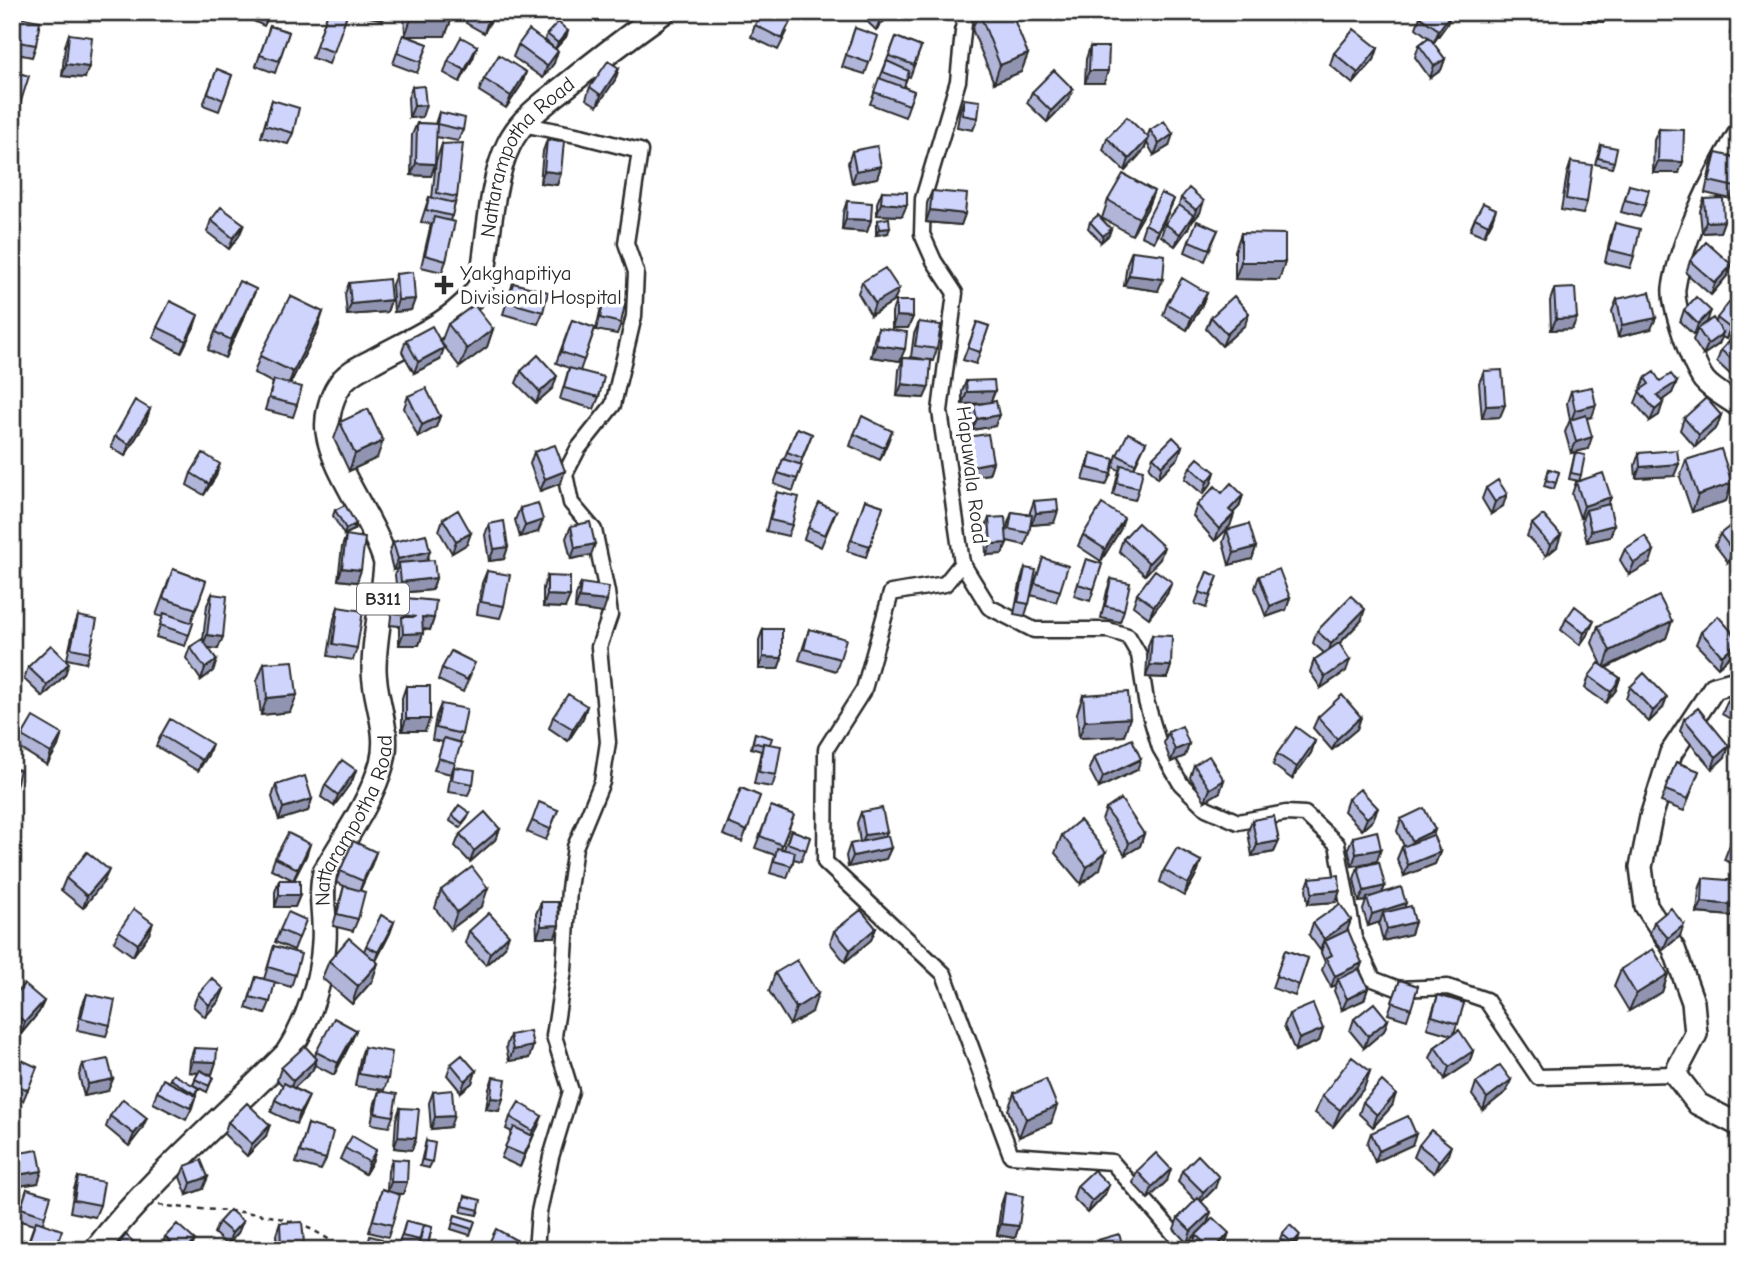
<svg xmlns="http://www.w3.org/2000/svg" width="1751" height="1262" font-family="'Comic Neue',sans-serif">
<rect width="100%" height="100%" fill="#fff"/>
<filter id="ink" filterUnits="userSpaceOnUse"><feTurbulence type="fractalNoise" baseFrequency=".0143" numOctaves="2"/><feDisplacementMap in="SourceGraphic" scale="14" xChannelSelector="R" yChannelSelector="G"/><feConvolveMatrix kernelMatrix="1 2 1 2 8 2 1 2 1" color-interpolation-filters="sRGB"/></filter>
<g filter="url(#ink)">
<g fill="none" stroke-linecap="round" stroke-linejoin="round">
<!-- street casing -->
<g stroke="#2b2b2b" stroke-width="19">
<path id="street" d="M965,12L958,81L923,199L922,234L934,261L955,293L940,411L962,563L989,607L1034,630H1108L1128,636L1139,655L1146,701L1160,748L1181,784L1206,808L1238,822L1286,813L1305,814L1337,844L1354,938L1373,979L1399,989L1448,987L1486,1000L1538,1077L1675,1074
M522,124L581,136L640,151L626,243L636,272L634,316L613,405L578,449L565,474L571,503L594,530L607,592L610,615L599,647L608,742L602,782L575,847L569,889L564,970L554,1036L571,1091L551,1157L539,1212L536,1250
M962,563L945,584L891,593L864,689L826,749L825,862L944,974L1011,1155L1112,1162L1188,1250"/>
</g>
<!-- secondary casing -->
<g stroke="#2b2b2b" stroke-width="26">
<path id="secondary" d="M1739,134C1714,176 1681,240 1674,288C1672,306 1693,365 1704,380C1712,390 1728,398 1739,406
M1739,681L1714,688L1671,753L1651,817L1641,867L1646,906L1674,949L1693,1002L1696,1034L1675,1074L1698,1104L1739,1125"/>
</g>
<!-- primary casing -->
<g stroke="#2b2b2b" stroke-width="28">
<g id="primary">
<path id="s1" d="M96,1250C153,1177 223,1119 287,1054C308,1022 322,981 324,942C326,917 319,896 325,872C345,837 371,802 382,763C391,730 374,701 374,669C374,634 384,598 386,563C374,520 334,473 328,432C326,417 331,398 339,386C346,374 361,367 373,361C410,340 458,322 481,285C489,242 490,182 509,144C520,121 541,106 561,90C594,63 628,37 663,12"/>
</g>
</g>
<!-- path -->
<path stroke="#2b2b2b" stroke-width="2.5" stroke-dasharray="5 5" stroke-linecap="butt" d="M159,1205C222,1214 291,1204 342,1250"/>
<!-- street -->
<use href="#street" stroke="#fff" stroke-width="14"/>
<!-- secondary -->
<use href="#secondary" stroke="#fff" stroke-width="21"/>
<!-- primary -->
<use href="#primary" stroke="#fff" stroke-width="23"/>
</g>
<!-- wall -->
<path fill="#b1b6d9" stroke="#2b2b2b" stroke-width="2" d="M249,12H271L264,26L247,18Z
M328,12L347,14L329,64L312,58Z
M366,12H386L383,20L365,16Z
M404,12H452V18L445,36H407L428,44L417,73L393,64L403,35H405Z
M470,12H494L484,33L466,23Z
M558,12H572L566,19Z
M857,12H892L876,30Z
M915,12H929L928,15Z
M979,12L1028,54L1021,72L994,83L972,29Z
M1379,12H1392L1384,19Z
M1452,12L1447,24L1434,42L1430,39L1445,59L1441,70L1430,78L1415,57L1419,45L1429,38L1416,28L1420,17Z
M1736,12H1739V37L1730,34Z
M12,16L36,45L32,57L12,53Z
M755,25L787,32L778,50L751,37Z
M270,26L289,32L275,73L256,66Z
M855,28L869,63L865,74L842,67Z
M568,31L566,37L555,49L545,40L547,34Z
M69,34L85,78L62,76L65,46Z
M896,37L921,47L910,77L907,76L904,87L914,91L905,117L870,104Z
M518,45L554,63L543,78L513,57Z
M477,46L473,58L460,82L444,73L448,61Z
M1090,47L1104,83H1085L1086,59Z
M1378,48L1374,60L1353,84L1330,65L1334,53Z
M619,68L615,80L597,106L586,99L590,87Z
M217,69L232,75L219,111L203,105Z
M12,71L21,101L15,118L12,117Z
M526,72L522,84L506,108L479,91L484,79Z
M412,87L422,117L409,118L408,98Z
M1032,92L1069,100L1047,122L1027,103Z
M964,99L978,118L973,130L957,127L960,110Z
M272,100L293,133L288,144L261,137Z
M439,112L463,130L458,141L436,137L435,164L431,176L411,175L412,135L417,123L435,124Z
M1659,129L1679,173H1653L1654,140Z
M1150,130L1169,146L1154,155L1147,143L1144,150L1125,171L1103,150L1107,138L1147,137Z
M547,140L561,173L557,185L540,183L543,151Z
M442,144L457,197L450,221L446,261L442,272L421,267L431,224L421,222L429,197L432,198L436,161Z
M1601,145L1614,162L1612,168L1595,164Z
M852,151L881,166L877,178L852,183L848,163Z
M1716,153L1735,187L1731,199L1705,193L1711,165Z
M1571,162L1587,202L1583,214L1561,210L1567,174Z
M1629,185L1645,205L1640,217L1621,212Z
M1739,189V200L1735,198Z
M882,191L902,216L877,215V203Z
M932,191L965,214L961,225L926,222L927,203Z
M1181,198L1200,213L1192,222L1191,221L1189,227L1175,246L1161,236L1165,224L1179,205Z
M1174,199L1169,211L1154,242L1141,236L1145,224Z
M1704,199L1724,221L1720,232L1702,233L1700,211Z
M1108,200L1147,209L1132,235L1102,218Z
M847,201L871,220L867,232L842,230L843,213Z
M1475,218L1492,221L1484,236L1470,230Z
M211,220L244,224L239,236L229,249L207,232Z
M878,220L888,233L876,235V225Z
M1090,222L1109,235L1101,242L1088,228Z
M1615,223L1634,256L1630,268L1605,262L1611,235Z
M1218,230L1205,261L1185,252L1189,241Z
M1241,233L1285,262L1279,280L1235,279V251Z
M1132,251L1158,291L1124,286L1127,263Z
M1690,261L1732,265L1727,276L1711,295L1686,273Z
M396,274L415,299L411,310L394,312L392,285Z
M862,282L894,301L871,315L858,293Z
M349,283L391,300L387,312L347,315L345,294Z
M513,283L543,312L538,324L503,314Z
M256,289L249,306L225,358L208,350L215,332Z
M1554,289L1577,318L1572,329L1551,330L1550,301Z
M1207,293L1202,305L1187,330L1163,315L1167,304Z
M605,295L621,323L617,334L596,330L601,307Z
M1617,299L1651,329L1618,337L1612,311Z
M896,301L913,317L908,328H892V312Z
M1739,304L1726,339L1722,337L1719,344L1703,355L1693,340L1696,333L1694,335L1680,322L1684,310L1706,323L1716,322L1717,318Z
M323,312L317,330L290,384L297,405L293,417L265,410L273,383L254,373L260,356Z
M1211,317L1245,325L1222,346L1206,329Z
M572,320L595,328L580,371L599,397L594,409L560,399L569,368L556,363Z
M919,322L937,349L933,361H931L924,398L897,396L899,370L903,358L923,359L911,357L914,334Z
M977,322L989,326L976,364L963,360Z
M448,324L493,329L487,347L460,367L441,342Z
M157,327H194L181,353L153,338Z
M878,328L900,361L871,357L874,340Z
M1739,331V371L1733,377L1717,362L1721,350Z
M406,340L440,360L414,373L402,352Z
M521,371L553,388L536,403L516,383Z
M1484,371L1500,417L1482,418L1479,383Z
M1645,378L1660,381L1672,393L1661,401L1659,415L1650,421L1635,403Z
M966,381L995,391L991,402L995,426L972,430L970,417L974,405L984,403L962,404V392Z
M1571,391L1592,417L1587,418L1588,449L1571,453L1565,432L1570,420L1567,403Z
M408,396L440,416L436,427L418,437L404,408Z
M150,409L146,421L125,456L111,447L115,436Z
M1721,415L1717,427L1695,447L1680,430L1684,418Z
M340,422L377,458L349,471L334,439Z
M797,428L812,434L800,465H802L793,491L774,484L783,459H784Z
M892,431L880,460L850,446L854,434Z
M967,437L993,462L989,474L967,477L963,449Z
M1146,442L1134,468L1139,488L1135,500L1113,495L1119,470L1113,467L1117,455Z
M1182,446L1178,458L1158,478L1149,468L1153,457Z
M534,452L561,483L540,491L530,464Z
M1091,453L1111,474L1106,485L1083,480Z
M1575,453L1581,475L1579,481L1569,479Z
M1639,453L1674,476L1636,478L1635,465Z
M1686,460L1732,483L1726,501L1692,512L1680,477Z
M1190,467L1215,472L1211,484L1203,494L1185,479Z
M1549,469L1559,472L1554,489L1544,486Z
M191,473L216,476L204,495L187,485Z
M1576,482L1611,497L1608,504L1614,525L1610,537L1587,542L1582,522L1583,517L1580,518L1572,494Z
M1486,488L1503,506L1491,514L1482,499Z
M777,492L792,525L788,536L766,531L773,503Z
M1222,493L1243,495L1239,507L1233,513L1234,514L1230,526L1215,541L1193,516L1197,505Z
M865,500L883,506L866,557L847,551Z
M1034,501L1054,523L1031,525V522L1029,533L1025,545L1007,541L1002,554L986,555L985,529L989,518L1006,533L1008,523L1012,512L1030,515V512Z
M520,508L538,532L520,537L515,520Z
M335,510L354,530L344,535L333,516Z
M836,511L821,547L804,539L808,528Z
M443,519L467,544L452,553L439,531Z
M489,524L508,547L504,559L489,561L485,535Z
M1532,524L1557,547L1546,556L1527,536Z
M571,526L591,555L571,559L566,538Z
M1120,530L1101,561L1078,546L1083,535Z
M1227,530L1256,547L1252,559L1229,565L1223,542Z
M1720,534L1739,554L1728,562L1715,545Z
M346,535L357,582L338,580L342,547Z
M1123,539L1160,559L1145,575L1119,551Z
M393,542L430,551L427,560L436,578L432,590L397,593L395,575L397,569L393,570L389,554Z
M1625,549L1650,563L1629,575L1620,560Z
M1043,558L1060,591L1056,602L1031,595L1025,616L1014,614L1021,579L1025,568L1032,592Z
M1086,559L1102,564L1090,601L1074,596Z
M173,569L206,581L191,622L193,623L185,646L156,637L163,617L156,615Z
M487,571L504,606L500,618L477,614L482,583Z
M1207,572L1218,576L1206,608L1195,604Z
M547,576L565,608L543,607V588Z
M1259,576L1290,598L1286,610L1266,617L1255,588Z
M1111,579L1124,610L1120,622L1101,618L1107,591Z
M581,583L603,613L575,609L576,595Z
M212,594L218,649L208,648L217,660L213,671L201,680L186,658L190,647L203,640L207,605Z
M1137,594H1167L1149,618L1133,606Z
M396,597L434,618L430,630L423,629V633L419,645H399V626L390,625L392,608Z
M338,607L357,648L353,660L328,656L334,619Z
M78,616L90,652L86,663L67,659L74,627Z
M1566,619L1589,632L1580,645L1561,630Z
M1361,621L1339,644L1346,671L1321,688L1310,672L1314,660L1324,653L1313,643L1317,631Z
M1672,621L1666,638L1606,668L1620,678L1616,690L1606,703L1585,688L1589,676L1602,665L1592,643L1598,626Z
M763,629L782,658L778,669H759V640Z
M809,629L840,659L836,671L799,660Z
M1701,632L1735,652L1718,667L1696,644Z
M1152,635L1171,666L1167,678L1146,677L1148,646Z
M264,663L290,712L261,715L257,681Z
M28,667L65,675L43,697L24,679Z
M442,668L471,674L463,692L438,680Z
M1739,684V713L1734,721L1722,714L1727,702Z
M406,686L425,731H402V698Z
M1630,687L1663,708L1649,722L1626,699Z
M1083,695L1124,736L1079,738L1077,713Z
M441,704L462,734L459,742L455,763L451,774L434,770L443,742L432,740L436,716Z
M587,706L583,718L568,741L549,728L553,717Z
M1318,717H1361L1357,729L1332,750L1313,728Z
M1684,719L1729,746L1725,757L1712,769L1680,731Z
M1168,732L1189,744L1185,756L1171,762L1164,743Z
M755,733L770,744L776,775L772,787L754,784L761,751L751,748Z
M161,735L208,755L198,771L156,746Z
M22,736L58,746L47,765L18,747Z
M1315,741L1311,753L1292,779L1273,765L1277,754Z
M1094,757L1137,770L1099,788L1089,769Z
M1676,762L1699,771L1684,811L1661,802Z
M1194,765L1224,780L1220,792L1205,801L1190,777Z
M454,767L473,784L468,795L448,792L450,779Z
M356,770L352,781L334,806L321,797L325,785Z
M276,785L312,799L308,811L279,820L272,797Z
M741,788L760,796L742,842L723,835Z
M1348,799L1373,820L1362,830L1344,811Z
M771,806L794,815L781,849H784L791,830L810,837L801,861L794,859L787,878L770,873L775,855L755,848Z
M1106,809L1144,834L1140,846L1125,855L1102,820Z
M558,810L546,840L527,832L532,821Z
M861,812L885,837L891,848L886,859L848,867L846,856L850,844L860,842L857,823Z
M470,813L467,819L460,828L450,821L452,815Z
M1401,819L1433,836L1440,852L1435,864L1404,876L1397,859L1402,847L1404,846L1397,831Z
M1252,820L1279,841L1274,852L1252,856L1248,832Z
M1739,821V866L1724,860Z
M500,829L495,840L470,862L455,846L460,834Z
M1062,835L1100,869L1081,884L1055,853Z
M1353,837L1377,861L1352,866L1348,848Z
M310,844L306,856L294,880L300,895L295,907H275V892L279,880H293L271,869L275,858Z
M376,852L360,890L358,919L353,931L333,926L344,886L336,882L340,871Z
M1201,861L1197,873L1184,896L1160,882L1164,870Z
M1358,867L1385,886L1382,893L1404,908L1415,922L1411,934L1383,941L1379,925L1380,922L1368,926L1363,910L1366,901L1359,902L1354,879Z
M66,878L104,881L83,908L61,890Z
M1310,878L1340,890L1336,902L1308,904L1306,889Z
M1703,878L1732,916L1697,913L1699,890Z
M441,890L482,906L451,929L435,908Z
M541,902L559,925L555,937H537L536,914Z
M306,920L294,950L275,942L280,930Z
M1351,920L1347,930L1359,970L1368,988L1364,1000L1342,1010L1334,991L1336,985L1331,987L1322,970L1325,962L1321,953L1322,948L1320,950L1309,935L1313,923Z
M394,922L390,933L376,961L378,963L372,981L352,1004L322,978L329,961L364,951L366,946Z
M1654,922L1680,936L1663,950L1650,933Z
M876,928L871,940L845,962L830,943L834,931Z
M119,931L149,934L133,956L114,942Z
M469,931L505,947L486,965L465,943Z
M274,946L295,975L291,987L271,981L270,1002L265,1014L246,1008L256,977L264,979Z
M1285,950L1308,958L1295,996L1272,988Z
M1621,969L1668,974L1662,992L1629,1011L1614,986Z
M775,973L812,1012L790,1025L769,991Z
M1400,980L1418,986L1407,1020L1388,1014Z
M224,989L219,1001L205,1017L193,1006L198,994Z
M87,994L110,1025L106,1036L77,1030L82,1006Z
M1438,995L1464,1003L1454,1033L1473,1051L1469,1063L1445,1079L1430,1058L1435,1047L1451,1035L1427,1028Z
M12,998L44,1001L39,1012L21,1034L12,1026Z
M1289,1014L1323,1029L1319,1041L1295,1051L1284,1026Z
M1354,1019L1388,1020L1384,1031L1364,1048L1350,1031Z
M356,1030L351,1042L334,1075L315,1065L312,1071L294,1088L309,1096L304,1107L296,1124L271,1112L275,1100L283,1086L277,1080L281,1068L315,1057L316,1052Z
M510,1035L533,1046L529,1058L509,1061L506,1047Z
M364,1047L388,1079L384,1090L355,1086L360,1059Z
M194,1048L216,1062L212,1074H207L213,1077L207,1092L193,1085L198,1073L189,1072L190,1060Z
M12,1063L37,1067L23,1101L12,1096Z
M83,1064L108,1091L84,1096L79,1075Z
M451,1064L476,1071L472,1083L461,1092L447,1075Z
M1370,1071L1364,1088L1333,1127L1315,1113L1322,1096Z
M493,1077L499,1111L486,1109L489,1089Z
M170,1079L198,1088L192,1108L186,1120L153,1103L157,1092L169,1082Z
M1476,1083L1507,1091L1483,1110L1472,1095Z
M379,1091L393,1116L389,1127L371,1124L375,1103Z
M433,1092L450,1127L431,1129L429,1103Z
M1014,1093L1051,1123L1019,1137L1008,1110Z
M1363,1102L1392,1106L1373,1127L1359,1114Z
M400,1108L416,1138L412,1150L394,1148L396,1119Z
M110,1116L142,1129L129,1146L106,1127Z
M542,1116L520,1167L501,1158L512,1132L506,1129L510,1117Z
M228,1122L266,1136L247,1156L224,1134Z
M308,1124L326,1159L321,1170L296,1163Z
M1371,1133L1412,1145L1375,1162L1367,1144Z
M426,1141L432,1162L429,1168L420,1166Z
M1419,1145L1447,1158L1434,1173L1414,1157Z
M345,1148L376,1150L372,1162L365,1174L340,1159Z
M13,1154L38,1183L12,1187Z
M392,1159L407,1182L403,1194H397L392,1225L388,1237L369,1232L382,1189L387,1191L388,1171Z
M185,1166L203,1189L187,1195L180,1177Z
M1137,1171L1167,1181L1148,1199L1133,1183Z
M1182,1171L1215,1188L1201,1202L1211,1212L1207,1224L1187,1243L1174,1229L1178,1218L1196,1201L1178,1182Z
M78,1177L100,1205L95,1217L70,1212L74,1189Z
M1109,1185L1104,1196L1088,1213L1073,1198L1077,1186Z
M27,1189L45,1216L43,1223L55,1250H19L28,1242L34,1225L17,1220Z
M1005,1193L1019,1226L1015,1238L997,1235L1001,1205Z
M465,1196L479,1210L477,1215L461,1212Z
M455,1215L475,1221L470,1235L451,1229Z
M243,1221L238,1233L227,1245L214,1233L219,1222Z
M406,1221L432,1227L427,1250H409L398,1247Z
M280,1223L301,1250H277L276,1235Z
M1282,1234L1298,1241L1291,1249L1280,1239Z
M1196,1235L1225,1245L1220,1250H1195L1192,1247Z
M165,1237L191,1250H162L161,1249Z
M516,1240L513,1250H486L489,1243Z
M1098,1240L1124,1250H1094Z"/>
<!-- shaded-wall -->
<path fill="#9094b0" stroke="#2b2b2b" stroke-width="2" d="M493,12H494L493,17L484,33L488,21Z
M886,12H892L876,30L881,18Z
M1387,12H1392L1384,19Z
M1452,12L1447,24L1434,42L1439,30Z
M1591,12H1608L1604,22L1588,21Z
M452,18L445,36H405L411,19Z
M568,31L566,37L555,49L558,43Z
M477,46L473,58L460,82L465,70Z
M1378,48L1374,60L1353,84L1358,73Z
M558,51L554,63L543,78L547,66Z
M1028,54L1021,72L994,83L1000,65Z
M1445,59L1441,70L1430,78L1434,66Z
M66,64L89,67L85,78L62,76Z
M619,68L615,80L597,106L601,95Z
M1089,71H1108L1104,83H1085Z
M526,72L522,84L506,108L511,96Z
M1073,89L1069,100L1047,122L1051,111Z
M426,105L422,117L409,118L414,106Z
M1173,134L1169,146L1154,155L1159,144Z
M1149,138L1144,150L1125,171L1129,159Z
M1658,161L1683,162L1679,173H1653Z
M416,163L435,164L431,176L411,175Z
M881,166L877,178L852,183L856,171Z
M544,171L561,173L557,185L540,183Z
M1154,191L1147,209L1132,235L1139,218Z
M1174,199L1169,211L1154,242L1158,231Z
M1204,201L1200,213L1192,222L1196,210Z
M881,203L907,205L902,216L877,215Z
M1496,209L1492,221L1484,236L1488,225Z
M930,210L965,214L961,225L926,222Z
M1193,215L1189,227L1175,246L1180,234Z
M846,219L871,220L867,232L842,230Z
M1724,221L1720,232L1702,233L1706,222Z
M244,224L239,236L229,249L233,238Z
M890,228L888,233L876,235L879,229Z
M1111,229L1109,235L1101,242L1103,236Z
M1241,262H1285L1279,280L1235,279Z
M1732,265L1727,276L1711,295L1715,283Z
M1129,275L1163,279L1158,291L1124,286Z
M256,289L249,306L225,358L231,340Z
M899,289L894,301L871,315L875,303Z
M1207,293L1202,305L1187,330L1191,318Z
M415,299L411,310L394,312L398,300Z
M391,300L387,312L347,315L351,304Z
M1711,311L1707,322L1698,329L1694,335L1698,324Z
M323,312L317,330L287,390L293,372Z
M1249,313L1245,325L1222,346L1227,334Z
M198,315L194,327L181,353L186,341Z
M896,316L913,317L908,328H892Z
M1739,316V322L1726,339L1730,328Z
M1577,318L1572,329L1551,330L1556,319Z
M1656,318L1651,329L1618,337L1622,325Z
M493,329L487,347L460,367L467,349Z
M1723,333L1719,344L1703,355L1708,344Z
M876,345L905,349L900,361L871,357Z
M444,348L440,360L414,373L418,362Z
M1739,364V371L1733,377L1738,365Z
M557,376L553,388L536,403L540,392Z
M1677,382L1672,393L1653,407L1657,395Z
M902,384L929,387L924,398L897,396Z
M995,391L990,403L962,404L967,392Z
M1663,403L1659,415L1650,421L1655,410Z
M1505,405L1500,417L1482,418L1486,406Z
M1596,405L1592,417L1571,421L1575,410Z
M150,409L146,421L125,456L129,444Z
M999,415L995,426L972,430L977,419Z
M1721,415L1717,427L1695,447L1699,435Z
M440,416L436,427L418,437L422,425Z
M892,431L888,442L880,460L884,448Z
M1592,437L1588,449L1571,453L1576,442Z
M383,441L377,458L349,471L355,454Z
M1182,446L1178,458L1158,478L1162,466Z
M993,462L989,474L967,477L972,466Z
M220,464L216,476L204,495L209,484Z
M1679,464L1674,476L1636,478L1640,467Z
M565,471L561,483L540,491L545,479Z
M1215,472L1211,484L1203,494L1207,482Z
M1732,483L1726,501L1692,512L1698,495Z
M1507,494L1503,506L1491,514L1495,502Z
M1243,495L1239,507L1225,521L1229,510Z
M1611,497L1606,509L1586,510L1583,517L1580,518L1584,506Z
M1058,511L1054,523L1031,525L1036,513Z
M1234,514L1230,526L1215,541L1219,529Z
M1124,518L1120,530L1101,561L1105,549Z
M543,520L538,532L520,537L525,526Z
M356,524L354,530L344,535L346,529Z
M1614,525L1610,537L1587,542L1591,531Z
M471,533L467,544L452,553L456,541Z
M1561,535L1557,547L1546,556L1550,545Z
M1007,543L1002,554L986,555L991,544Z
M595,544L591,555L571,559L575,548Z
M1739,546V554L1728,562L1733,551Z
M508,547L504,559L489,561L494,549Z
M1164,547L1160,559L1145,575L1149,563Z
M1256,547L1252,559L1229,565L1234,553Z
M430,551L426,562L399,563L397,569L393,570L398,559Z
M1654,551L1650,563L1629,575L1634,563Z
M342,568L361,570L357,582L338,580Z
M436,578L432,590L397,593L401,582Z
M1172,582L1167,594L1149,618L1154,606Z
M547,595L570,596L565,608L543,607Z
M579,598L607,601L603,613L575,609Z
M1290,598L1286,610L1266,617L1270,606Z
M1365,609L1361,621L1327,656L1331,644Z
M422,617L434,618L430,630L418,628Z
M1594,621L1589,632L1580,645L1584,633Z
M1672,621L1666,638L1604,668L1610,651Z
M423,633L419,645H399L403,634Z
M207,635L223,637L218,649L202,647Z
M1739,641L1735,652L1718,667L1722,656Z
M763,657L782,658L778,669H759Z
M217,660L213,671L201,680L205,668Z
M1350,660L1346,671L1321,688L1325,677Z
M69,663L65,675L43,697L47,685Z
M1150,665L1171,666L1167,678L1146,677Z
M1620,678L1616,690L1606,703L1611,692Z
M297,695L290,712L261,715L267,698Z
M1667,697L1663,708L1649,722L1653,711Z
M587,706L583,718L568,741L573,729Z
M1361,717L1357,729L1332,750L1337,739Z
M1130,718L1124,736L1079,738L1085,721Z
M406,719H430L425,731H402Z
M62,734L58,746L47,765L51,753Z
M1315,741L1311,753L1292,779L1297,767Z
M212,744L208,755L198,771L202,760Z
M1189,744L1185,756L1171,762L1175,750Z
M1729,746L1725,757L1712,769L1716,757Z
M1141,759L1137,770L1099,788L1103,777Z
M356,770L352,781L334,806L338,795Z
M1224,780L1220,792L1205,801L1210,789Z
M312,799L308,811L279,820L283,808Z
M1378,808L1373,820L1362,830L1367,818Z
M500,829L495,840L470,862L474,851Z
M1435,830L1431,842L1408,853L1412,841Z
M887,832L882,843L861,847L865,835Z
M1144,834L1140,846L1125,855L1129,843Z
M1279,841L1274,852L1252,856L1257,845Z
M310,844L306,856L293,881L298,869Z
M891,848L886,859L848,867L853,856Z
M1381,849L1377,861L1352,866L1356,854Z
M376,852L372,864L359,893L363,881Z
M1106,852L1100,869L1081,884L1087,867Z
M1440,852L1435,864L1404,876L1408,865Z
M1201,861L1197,873L1184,896L1188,884Z
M109,870L104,881L83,908L87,896Z
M1385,886L1380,898H1367L1366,901L1359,902L1364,891Z
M488,888L482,906L451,929L457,912Z
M1340,890L1336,902L1308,904L1312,893Z
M279,895H300L295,907H275Z
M1702,902L1736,905L1732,916L1697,913Z
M1406,903L1402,915L1383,913L1380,922L1368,926L1372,914Z
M1351,920L1347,931L1325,941L1322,948L1320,950L1324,939Z
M394,922L390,933L374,964L378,952Z
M1415,922L1411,934L1383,941L1387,929Z
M153,923L149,934L133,956L138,944Z
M559,925L555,937H537L541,926Z
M1684,925L1680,936L1663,950L1668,938Z
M876,928L871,940L845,962L850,950Z
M509,935L505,947L486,965L490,953Z
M378,963L372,981L352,1004L358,986Z
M1362,963L1358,975L1338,979L1336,985L1331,987L1335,976Z
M1668,974L1662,992L1629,1011L1636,994Z
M1368,988L1364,1000L1342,1010L1347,999Z
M224,989L219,1001L205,1017L209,1005Z
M818,994L812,1012L790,1025L796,1008Z
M44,1001L39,1012L21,1034L25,1022Z
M1388,1020L1384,1031L1364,1048L1368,1036Z
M1323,1029L1319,1041L1295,1051L1299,1039Z
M356,1030L351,1042L334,1075L338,1063Z
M533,1046L529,1058L509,1061L513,1050Z
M1473,1051L1469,1063L1445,1079L1449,1067Z
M317,1059L312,1071L289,1093L293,1081Z
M193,1061L216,1062L212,1074L189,1072Z
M476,1071L472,1083L461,1092L465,1081Z
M1370,1071L1364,1088L1333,1127L1340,1110Z
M113,1079L108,1091L84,1096L88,1084Z
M1511,1080L1507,1091L1483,1110L1487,1098Z
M1396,1094L1392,1106L1373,1127L1377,1115Z
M309,1096L304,1107L296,1124L300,1113Z
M491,1098L503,1099L499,1111L486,1109Z
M1057,1106L1051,1123L1019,1137L1026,1119Z
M454,1116L450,1127L431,1129L435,1117Z
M542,1116L538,1127L533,1136L520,1167L533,1131Z
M147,1118L142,1129L129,1146L134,1134Z
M270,1125L266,1136L247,1156L252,1144Z
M1416,1134L1412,1145L1375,1162L1379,1151Z
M398,1137L416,1138L412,1150L394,1148Z
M1451,1146L1447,1158L1434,1173L1439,1161Z
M376,1150L372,1162L365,1174L369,1162Z
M1171,1169L1167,1181L1148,1199L1152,1187Z
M42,1171L38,1183L12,1187L16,1175Z
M208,1177L203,1189L187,1195L191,1183Z
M1219,1177L1215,1188L1199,1204L1203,1192Z
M391,1182H407L403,1194L387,1193Z
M1109,1185L1104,1196L1088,1213L1092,1201Z
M1211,1212L1207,1224L1187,1243L1191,1231Z
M243,1221L238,1233L227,1245L232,1233Z
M1001,1224L1019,1226L1015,1238L997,1235Z
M1229,1233L1225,1245L1220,1250H1214Z
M1300,1235L1298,1241L1291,1249L1293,1243Z
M195,1240L191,1250H186Z
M304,1243L301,1250H279L281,1244Z"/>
<!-- building -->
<path fill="#ced4fc" stroke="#2b2b2b" stroke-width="2" d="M328,12H343L347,14L334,52L316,46Z
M411,12H452V18L411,19Z
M471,12H493L488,21Z
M761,12H775L791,20L782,39L755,25Z
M874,12H886L881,18Z
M979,12H1011L1028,54L1000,65Z
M1423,12H1452L1439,30L1420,17Z
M1737,12H1739V24L1734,22Z
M12,16L40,21L36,45L12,41Z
M558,22L568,31L558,43L547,34Z
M270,26L289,32L279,61L260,55Z
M855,28L878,36L869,63L846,55Z
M1354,29L1378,48L1358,73L1334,53Z
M529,30L558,51L547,66L518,45Z
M69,34L92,37L89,67L66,64Z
M403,35L428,44L421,62L397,53Z
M461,37L477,46L465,70L448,61Z
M896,37L921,47L914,65L889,56Z
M1429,37L1445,59L1434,66L1419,45Z
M1090,47H1109L1108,71H1089Z
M499,55L526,72L511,96L484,79Z
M608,61L619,68L601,95L590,87Z
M887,61L909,71L906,81L883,72Z
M217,69L232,75L223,100L208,93Z
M1054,70L1073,89L1051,111L1032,92Z
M12,71L29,76L21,101L12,98Z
M879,78L914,91L909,105L874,92Z
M424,86L426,105L414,106L412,87Z
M964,99L980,101L978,118L962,115Z
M272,100L299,108L293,133L265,125Z
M439,112L465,118L463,130L437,124Z
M1127,117L1149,138L1129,159L1107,138Z
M1164,121L1173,134L1159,144L1150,130Z
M417,123L437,124L435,164L416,163Z
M1659,129L1684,130L1683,162L1658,161Z
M547,140L564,141L561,173L544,171Z
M463,143L457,197L437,193L442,144Z
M1601,145L1617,148L1614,162L1598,158Z
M877,146L881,166L856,171L852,151Z
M1716,153L1739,158V171L1735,187L1709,181Z
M1571,162L1592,165L1587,202L1566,199Z
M1123,174L1154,191L1139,218L1108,200Z
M1629,185L1649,190L1645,205L1625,200Z
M1189,188L1204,201L1196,210L1181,198Z
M882,191L907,192V205L881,203Z
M932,191L967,194L965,214L930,210Z
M1161,193L1174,199L1158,231L1145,224Z
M429,197L455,203L452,216L426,210Z
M1723,198L1724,221L1706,222L1704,199Z
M847,201L872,203L871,220L846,219Z
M1483,203L1496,209L1488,225L1475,218Z
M1179,205L1193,215L1180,234L1165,224Z
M221,207L244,224L233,238L211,220Z
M1098,215L1111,229L1103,236L1090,222Z
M434,217L455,222L446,261L425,255Z
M889,218L890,228L879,229L878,220Z
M1197,221L1218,230L1209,249L1189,241Z
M1615,223L1640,229L1634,256L1609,250Z
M1241,233L1285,234V262H1241Z
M1706,242L1732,265L1715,283L1690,261Z
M1132,251L1165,255L1163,279L1129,275Z
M885,268L899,289L875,303L862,282Z
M413,272L415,299L398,300L396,274Z
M1182,278L1207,293L1191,318L1167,304Z
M389,279L391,300L351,304L349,283Z
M239,281L256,289L231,340L215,332Z
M513,283L548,292L543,312L508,302Z
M1575,288L1577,318L1556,319L1554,289Z
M1650,292L1656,318L1622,325L1617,299Z
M605,295L626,300L621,323L600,318Z
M290,296L323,312L293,372L260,356Z
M1234,296L1249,313L1227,334L1211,317Z
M1696,297L1711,311L1698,324L1684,310Z
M1732,299L1739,304V316L1730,328L1717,318Z
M170,301L198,315L186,341L157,327Z
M896,301H913V317L896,316Z
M474,305L493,329L467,349L448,324Z
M1713,318L1723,333L1708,344L1698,329Z
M572,320L595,328L584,360L561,352Z
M919,322L941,325L937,349L915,346Z
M977,322L989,326L980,352L968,348Z
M432,326L444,348L418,362L406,340Z
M878,328L907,332L905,349L876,345Z
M1739,331V364L1738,365L1721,350Z
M538,355L557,376L540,392L521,371Z
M903,358L931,360L929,387L902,384Z
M569,368L604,377L599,397L564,388Z
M1502,370L1505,405L1486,406L1484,371Z
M1654,372L1660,381L1671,374L1677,382L1657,395L1663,403L1655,410L1639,391L1649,384L1645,378Z
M274,380L302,387L297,405L269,398Z
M994,380L995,391L967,392L966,381Z
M1592,387L1596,405L1575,410L1571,391Z
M426,388L440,416L422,425L408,396Z
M1706,398L1721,415L1699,435L1684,418Z
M135,400L150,409L129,444L115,436Z
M996,401L999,415L977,419L974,405Z
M368,409L383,441L355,454L340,422Z
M1586,415L1592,437L1576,442L1570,420Z
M862,416L892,431L884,448L854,434Z
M797,428L812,434L802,458L787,452Z
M1128,433L1146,442L1135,464L1117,455Z
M988,434L993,462L972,466L967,437Z
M1173,437L1182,446L1162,466L1153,457Z
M555,445L565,471L545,479L534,452Z
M1721,449L1732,483L1698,495L1686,460Z
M1677,450L1679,464L1640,467L1639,453Z
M203,453L220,464L209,484L191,473Z
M1091,453L1114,459L1111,474L1088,468Z
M1575,453L1585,455L1581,475L1571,473Z
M1198,458L1215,472L1207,482L1190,467Z
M783,459L802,465L797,479L778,473Z
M1121,465L1143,470L1139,488L1117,483Z
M1549,469L1559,472L1556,483L1546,480Z
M1603,473L1611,497L1584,506L1576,482Z
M1498,480L1507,494L1495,502L1486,488Z
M1231,483L1243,495L1229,510L1234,514L1219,529L1197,505L1215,486L1222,493Z
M777,492L799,497L792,525L770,520Z
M1057,499L1058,511L1036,513L1034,501Z
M865,500L883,506L870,546L851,540Z
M538,503L543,520L525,526L520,508Z
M819,503L836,511L825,535L808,528Z
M1102,504L1124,518L1105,549L1083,535Z
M1609,504L1614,525L1591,531L1586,510Z
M345,505L356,524L346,529L335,510Z
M458,510L471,533L456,541L443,519Z
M1012,512L1032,515L1029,533L1009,529Z
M1543,515L1561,535L1550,545L1532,524Z
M1005,517L1007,543L991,544L989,518Z
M1739,519V546L1733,551L1720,534Z
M504,521L508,547L494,549L489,524Z
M590,522L595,544L575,548L571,526Z
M1138,523L1164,547L1149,563L1123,539Z
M1249,524L1256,547L1234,553L1227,530Z
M426,534L430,551L398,559L393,542Z
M346,535L365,538L361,570L342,568Z
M1645,536L1654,551L1634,563L1625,549Z
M1043,558L1068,566L1060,591L1035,583Z
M1086,559L1102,564L1094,589L1078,584Z
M434,560L436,578L401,582L399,563Z
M1025,568L1036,570L1029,604L1018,602Z
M173,569L206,581L196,609L163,598Z
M1279,569L1290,598L1270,606L1259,576Z
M1155,570L1172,582L1154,606L1137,594Z
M487,571L510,575L504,606L481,602Z
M1207,572L1218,576L1210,596L1199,592Z
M547,576L570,577V596L547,595Z
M1111,579L1130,583L1124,610L1105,606Z
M581,583L609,587L607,601L579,598Z
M212,594L227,596L223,637L207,635Z
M1351,596L1365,609L1331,644L1317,631Z
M1659,596L1672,621L1610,651L1598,626Z
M396,597L436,601L434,618L422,617L423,633L403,634L402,617H416L394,613Z
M1575,606L1594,621L1584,633L1566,619Z
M338,607L363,611L357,648L333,644Z
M164,613L193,623L189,635L160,625Z
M78,616L97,620L90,652L71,648Z
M1718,616L1739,640L1722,656L1701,632Z
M763,629H782V658L763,657Z
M809,629L846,639L840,659L804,649Z
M1152,635L1172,636L1171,666L1150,665Z
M202,639L217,660L205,668L190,647Z
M1339,643L1350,660L1325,677L1314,660Z
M51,645L69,663L47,685L28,667Z
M451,651L475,663L467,680L442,668Z
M293,661L297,695L267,698L264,663Z
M1599,663L1620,678L1611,692L1589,676Z
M1644,673L1667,697L1653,711L1630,687Z
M1737,683L1739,684V709L1727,702Z
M406,686H430V719H406Z
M1128,692L1130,718L1085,721L1083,695Z
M568,694L587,706L573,729L553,717Z
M1342,695L1361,717L1337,739L1318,717Z
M441,704L467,709L462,734L436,728Z
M1698,708L1729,746L1716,757L1684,719Z
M33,717L62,734L51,753L22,736Z
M170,719L212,744L202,760L161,735Z
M1182,726L1189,744L1175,750L1168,732Z
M1296,727L1315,741L1297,767L1277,754Z
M755,733L772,738L770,744L763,743V745L753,742Z
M444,738L461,743L455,763L438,758Z
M1132,739L1141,759L1103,777L1094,757Z
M763,743L781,746L776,775L759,772Z
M1209,756L1224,780L1210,789L1194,765Z
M342,760L356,770L338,795L325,785Z
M1676,762L1699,771L1688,799L1665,790Z
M454,767L475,770L473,784L452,780Z
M12,768L20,770L12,803Z
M305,776L312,799L283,808L276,785Z
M741,788L760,796L747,831L728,823Z
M1360,789L1378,808L1367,818L1348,799Z
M1121,799L1144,834L1129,843L1106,809Z
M539,802L558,810L550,829L532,821Z
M459,805L470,813L462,823L452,815Z
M771,806L794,815L782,845L760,836Z
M882,808L887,832L865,835L861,812Z
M1424,808L1435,830L1412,841L1401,819Z
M485,812L500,829L474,851L460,834Z
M1274,816L1279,841L1257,845L1252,820Z
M1080,820L1106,852L1087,867L1062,835Z
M1739,821V846L1730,843Z
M791,830L810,837L806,850L787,843Z
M1377,831L1381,849L1356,854L1353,837Z
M288,833L310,844L298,869L275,858Z
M1433,835L1440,852L1408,865L1402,847Z
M888,836L891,848L853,856L850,844Z
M353,841L376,852L363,881L340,871Z
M777,848L795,852L792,866L774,861Z
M1177,848L1201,861L1188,884L1164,870Z
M87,852L109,870L87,896L66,878Z
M1379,862L1385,886L1364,891L1358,867Z
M472,867L488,888L457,912L441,890Z
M1339,875L1340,890L1312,893L1310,878Z
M1703,878L1739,881L1736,905L1702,902Z
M279,880H300V895H279Z
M344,886L365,892L358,919L337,914Z
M1401,887L1406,903L1372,914L1367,898Z
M541,902H558L559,925L541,926Z
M1340,904L1351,920L1324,939L1313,923Z
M1411,906L1415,922L1387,929L1383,913Z
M1671,908L1684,925L1668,938L1654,922Z
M134,909L153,923L138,944L119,931Z
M861,910L876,928L850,950L834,931Z
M288,912L306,920L299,938L280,930Z
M489,913L509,935L490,953L469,931Z
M381,915L394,922L378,952L366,946Z
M1348,930L1362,963L1335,976L1326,958L1332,955L1325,941Z
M349,938L378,963L358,986L329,961Z
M274,946L301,954L295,975L268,967Z
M1653,949L1668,974L1636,994L1621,969Z
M1285,950L1308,958L1299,985L1276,976Z
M797,960L818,994L796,1008L775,973Z
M1359,969L1368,988L1347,999L1338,979Z
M256,977L275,982L270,1002L250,997Z
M212,978L224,989L209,1005L198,994Z
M1400,980L1418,986L1411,1009L1392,1002Z
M24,984L44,1001L25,1022L12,1011V998Z
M87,994L115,1000L110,1025L81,1018Z
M1438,995L1464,1003L1458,1024L1432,1016Z
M1374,1003L1388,1020L1368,1036L1354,1019Z
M1313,1004L1323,1029L1299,1039L1289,1014Z
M334,1018L356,1030L338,1063L316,1052Z
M1459,1030L1473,1051L1449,1067L1435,1047Z
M530,1031L533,1046L513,1050L510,1035Z
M305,1046L317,1059L293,1081L281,1068Z
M364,1047L392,1052L388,1079L359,1074Z
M194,1048L217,1049L216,1062L193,1061Z
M462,1055L476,1071L465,1081L451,1064Z
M15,1057L37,1067L28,1090L12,1083V1063Z
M1352,1057L1370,1071L1340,1110L1322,1096Z
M108,1059L113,1079L88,1084L83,1064Z
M1500,1065L1511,1080L1487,1098L1476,1083Z
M200,1070L213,1077L209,1086L195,1079Z
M173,1074L198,1088L195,1094L170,1079Z
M493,1077L506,1079L503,1099L491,1098Z
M163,1079L196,1096L190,1108L157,1092Z
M1046,1079L1057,1106L1026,1119L1014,1093Z
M1382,1081L1396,1094L1377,1115L1363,1102Z
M284,1083L309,1096L300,1113L275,1100Z
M452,1090L454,1116L435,1117L433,1092Z
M379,1091L397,1094L393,1116L375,1113Z
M123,1099L147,1118L134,1134L110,1116Z
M519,1102L542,1116L533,1131L510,1117Z
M247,1103L270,1125L252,1144L228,1122Z
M400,1108L419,1109L416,1138L398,1137Z
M1408,1116L1416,1134L1379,1151L1371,1133Z
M308,1124L333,1132L326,1159L300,1152Z
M514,1127L533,1136L524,1155L505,1147Z
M1431,1130L1451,1146L1439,1161L1419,1145Z
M352,1136L376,1150L369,1162L345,1148Z
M426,1141L435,1143L432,1162L423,1160Z
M38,1150L42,1171L16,1175L13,1154Z
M1156,1153L1171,1169L1152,1187L1137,1171Z
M1198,1155L1219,1177L1203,1192L1182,1171Z
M392,1159L408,1160L407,1182H391Z
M201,1160L208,1177L191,1183L185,1166Z
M1094,1170L1109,1185L1092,1201L1077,1186Z
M78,1177L104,1182L100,1205L74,1200Z
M27,1189L51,1196L45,1216L21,1208Z
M382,1189L400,1195L392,1225L373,1220Z
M1005,1193L1023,1196L1019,1226L1001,1224Z
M465,1196L481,1200L479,1210L463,1206Z
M1198,1198L1211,1212L1191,1231L1178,1218Z
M230,1210L243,1221L232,1233L219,1222Z
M455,1215L475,1221L472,1229L453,1223Z
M1213,1218L1229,1233L1214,1250H1212L1196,1235Z
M36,1221L62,1230L55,1250L29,1241Z
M406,1221L424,1225L420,1240L402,1236Z
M302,1222L304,1243L281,1244L280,1223Z
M177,1224L195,1240L186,1250H179L165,1237Z
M423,1225L432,1227L427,1248L418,1246Z
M1290,1225L1300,1235L1293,1243L1282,1234Z
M496,1229L516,1240L511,1250H502L489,1243Z
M12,1233L18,1236L12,1247Z
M1119,1234L1124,1250H1101L1098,1240Z
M126,1235L137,1245L132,1250H114Z
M370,1236L382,1239L380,1250L367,1248Z
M24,1240L41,1250H19Z"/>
</g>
<!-- markers -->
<path fill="#2b2b2b" stroke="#fff" stroke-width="2.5" d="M440.5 274.5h7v7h7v7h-7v7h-7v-7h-7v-7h7z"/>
<g text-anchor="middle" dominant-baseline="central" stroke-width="7" stroke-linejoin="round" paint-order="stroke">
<!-- shield labels -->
<rect fill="#fff" stroke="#6b6b6b" stroke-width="2" x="357" y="583.5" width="52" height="31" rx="5"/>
<g font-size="19" font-weight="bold" fill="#2b2b2b">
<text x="383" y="599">B311</text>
</g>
<!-- street labels -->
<g font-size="21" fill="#2b2b2b" stroke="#fff">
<text stroke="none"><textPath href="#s1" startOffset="1298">Nattarampotha Road</textPath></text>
<text transform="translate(972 475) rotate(83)">Hapuwala Road</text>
<text stroke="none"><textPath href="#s1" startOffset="522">Nattarampotha Road</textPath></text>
</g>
<!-- poi labels -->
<g font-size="21" fill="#2b2b2b" stroke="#fff" text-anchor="start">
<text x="460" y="273">Yakghapitiya<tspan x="460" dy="24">Divisional Hospital</tspan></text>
</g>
</g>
<!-- margin -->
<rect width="1751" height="1262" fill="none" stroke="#fff" stroke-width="42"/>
<rect x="21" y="21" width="1709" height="1220" fill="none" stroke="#2b2b2b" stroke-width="2.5" filter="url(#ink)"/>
</svg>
